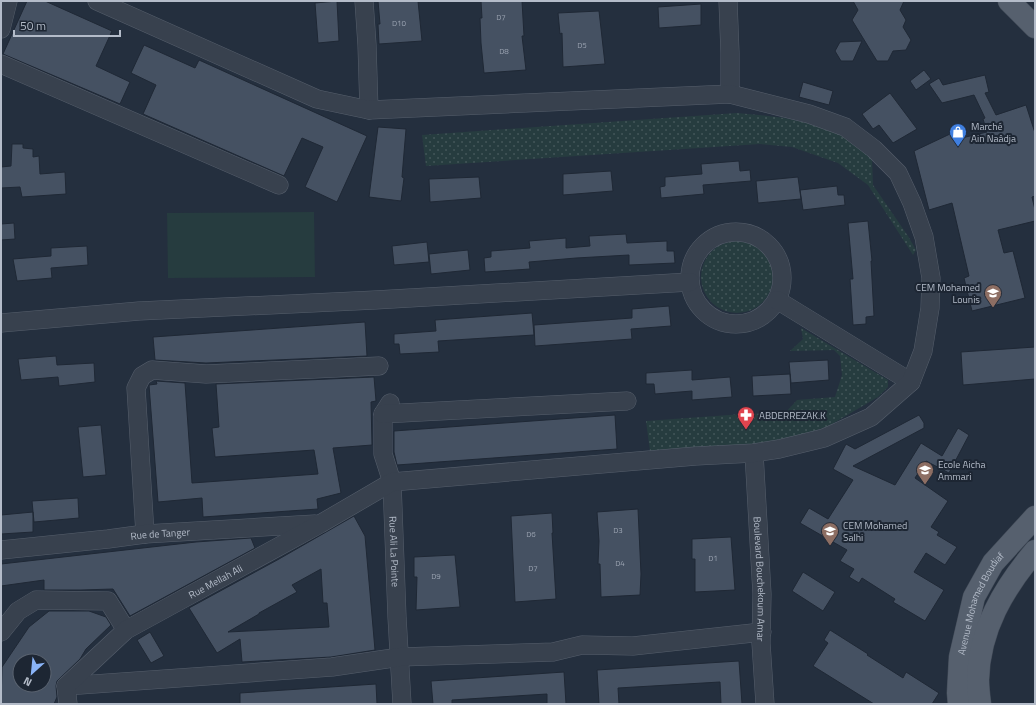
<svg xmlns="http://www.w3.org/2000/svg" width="1036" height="705" font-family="'Titillium Web',sans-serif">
<defs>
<pattern id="grass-dots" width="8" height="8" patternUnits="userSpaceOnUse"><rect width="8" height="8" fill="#263c3f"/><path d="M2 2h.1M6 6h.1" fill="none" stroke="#435659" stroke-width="1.8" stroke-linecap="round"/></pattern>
</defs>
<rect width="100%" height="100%" fill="#242f3e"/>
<!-- grass -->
<path fill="url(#grass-dots)" d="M737,113C773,116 809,119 843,136C853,141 863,152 872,159L873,185L908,236L916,250L913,255L868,185L838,163L792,147L760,144L426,166L422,135Z
M701 277a36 36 0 1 1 72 0a36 36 0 1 1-72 0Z
M801,328L888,380V387L878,397L827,427L794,437L742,446L650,451L646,421L743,414L785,413L797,400L835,397L842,375L840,356L834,350L790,351L803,339Z"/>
<!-- green -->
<path fill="#263c3f" d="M314,212L315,277L168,278L167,213Z"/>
<!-- building -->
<path fill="#455162" stroke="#1f2835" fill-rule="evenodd" d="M27,1H45L112,31L96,66L130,82L120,104L3,54Z
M337,1L339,41L318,43L315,3Z
M378,1H418L422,41L379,44L378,24H380Z
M481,1H522L524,36H522L526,70L484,73L481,43L480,18H482Z
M853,1H904L900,10L906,20L903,27L911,40L906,50L893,51L888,61H877L852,20L858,10Z
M701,4V25L659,28L658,7Z
M599,11L605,64L563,67L562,33L560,34L558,13Z
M862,41L853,61H841L835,51L840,42Z
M144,45L195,68L199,60L367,136L337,202L305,187L323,147L302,138L284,176L143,114L156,85L131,73Z
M924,70L931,79L916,90L910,81Z
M985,75L989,92L985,93L996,115L1026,105L1035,133V196L1032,197L1035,210V221L998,230L1004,253L1013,251L1025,298L972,311L964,278L969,276L952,203L929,210L914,151L950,134L953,140L987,132L983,119L985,118L974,95L942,103L929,84L939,78L943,85Z
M803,82L833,91L829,105L799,97Z
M890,93L917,129L893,143L879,125L873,129L862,114Z
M378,127L406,129L402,177L404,178L401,201L369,197Z
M12,144H23V148L33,149V157L39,156L40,174L65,172L66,194L22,197L20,187L1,188V167L11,166Z
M739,161L740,171L750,170L751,181L703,185L704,194L661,198L660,187L665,186V177L702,174L701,164Z
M611,171L613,191L563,195V174Z
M479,177L481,198L430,202L429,179Z
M798,177L801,199L758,203L756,181Z
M837,186L838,195H844L845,205L803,210L800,190Z
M868,221L872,261H871L874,316L866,317V324L853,325L850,279H853L848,223Z
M14,223L15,239L1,240V224Z
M626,234L627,243L667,241V251H674L675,263L629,265V255L576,258L529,262L530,269L485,272L484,258L491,257V251L530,248L529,241L566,238V248L590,246L589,236Z
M427,242L429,262L394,265L392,246Z
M87,246L88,265L51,268L52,278L17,281L13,259L51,256V248Z
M468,250L470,270L431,274L429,254Z
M669,306L671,326L631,329L632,339L535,346L534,325L632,318V309Z
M532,313L534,335L438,341L439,352L400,354L399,344H394V334L436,331L435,320Z
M365,322L367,356L206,363L155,360L153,337Z
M1035,347V379L963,385L961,352Z
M56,356L57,365L94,363L95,382L59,386L58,377L21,380L18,359Z
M828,360L829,380L791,383L789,362Z
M692,370V380L730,377L732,397L692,400V391L655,394L654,384H646V373Z
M790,374L791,394L753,396L752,376Z
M374,377L376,401L371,402L372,445L333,448L341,493L317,499L318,509L203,517L202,498L158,502L149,385L157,384L156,381L185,383L192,483L318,474L314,450L215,457L212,428L219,427L216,384Z
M615,415L617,449L397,465L394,452V431Z
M919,415L924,423V428L853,466L895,485L921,443L942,456L958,428L969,435L949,473L926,461L915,478L948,501L931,527L939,532L937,535L957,547L945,565L926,553L914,572L944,590L925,621L893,602L895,599L862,578L859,583L849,577L854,569L840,561L847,550L800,523L809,508L828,519L853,480L833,469L846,444L855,449Z
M101,425L106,475L83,477L78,427Z
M78,498L79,518L34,522L32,501Z
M638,509L641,574L640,595L601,597L600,564H598L599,541L597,512Z
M33,512V532L1,534V515Z
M552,513L553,533H552L556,599L515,602L511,516Z
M354,516L365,536L375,650L331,657L242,662L240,639L217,653L189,608L279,559ZM321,569L323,603H327L329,627L228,632L259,614V613L297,592L292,585Z
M731,537L735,590L695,592V559H692V539Z
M251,538L255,548L130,616L113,589L81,590H44V580L1,586V564L196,542Z
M455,555L460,607L416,610L417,577H414V557Z
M803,572L835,592L823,611L792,591Z
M49,611H89L106,617L111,625L86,649L80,659L57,681L56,686L57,697L54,704H1L2,667L29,627ZM20,661H44V685H20Z
M830,630L868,654L867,655L903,678L906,672L939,693L932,704H874L813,666L828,643L824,640Z
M150,632L164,656L151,663L137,640Z
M739,661L742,704H721L720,682L618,688L619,704H599L597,670Z
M564,672L566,704H547V694L452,700V704H433L431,681Z
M376,684L377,704H240V693Z"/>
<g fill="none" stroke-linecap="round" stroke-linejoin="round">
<!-- minor casing -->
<g stroke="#565f6c" stroke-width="19">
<g id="minor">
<path d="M364,1L367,45L369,110"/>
<path d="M728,1L730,53V94"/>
<path d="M1,29L8,1"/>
<path d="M1,64L279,185"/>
<circle cx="736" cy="278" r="46"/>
<path d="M777,300L911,382"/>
<path d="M1,323L139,311L375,300L690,282"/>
<path id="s1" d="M390,403L383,414V454L392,482L397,617L402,704"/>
<path d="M383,414L627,401"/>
<path id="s2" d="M754,453L762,594L761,643L765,704"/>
<path d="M145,534L136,388L142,376L152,370L206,374L379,366"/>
<path id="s3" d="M1,550L108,539L145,534L315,524"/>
<path d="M1,632L18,611L36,600L108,601L126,630"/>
<path d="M66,686L332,667L400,657L553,652L582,645L633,646L762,632"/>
<path id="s4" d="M68,704L66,686L126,630L320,524L392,482L696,456L754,453L779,449L824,438L871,417L911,382L923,351L930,308L931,278L924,237L912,203L898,173L874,149L845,127L809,114L730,94L369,110L317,99L97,1"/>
</g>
</g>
<!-- major casing -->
<g stroke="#414a57" stroke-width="23">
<g id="major">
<path d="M1009,1L1035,27"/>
<path id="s5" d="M959,704L958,693L960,657L974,597L993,563L1035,517"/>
<path d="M980,704C979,696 978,688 978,680C979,629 1004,588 1035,551"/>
</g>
</g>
<!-- minor -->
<use href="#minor" stroke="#38414e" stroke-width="18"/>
<!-- major -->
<use href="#major" stroke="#56606e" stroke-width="22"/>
</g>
<!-- icons -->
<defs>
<g id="shop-pin" transform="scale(0.9)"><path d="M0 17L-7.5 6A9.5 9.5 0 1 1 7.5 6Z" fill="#3f7fe0" stroke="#1d2633"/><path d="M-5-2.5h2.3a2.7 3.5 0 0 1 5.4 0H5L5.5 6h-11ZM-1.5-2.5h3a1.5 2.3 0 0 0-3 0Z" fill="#fff"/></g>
<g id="school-pin" transform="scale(0.9)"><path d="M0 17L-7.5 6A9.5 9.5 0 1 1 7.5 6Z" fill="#8d6e63" stroke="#1d2633"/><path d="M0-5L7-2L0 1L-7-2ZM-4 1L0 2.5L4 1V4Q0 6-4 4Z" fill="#fff"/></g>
<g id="pharmacy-pin" transform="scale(0.9)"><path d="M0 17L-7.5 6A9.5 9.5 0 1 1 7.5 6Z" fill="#e0444e" stroke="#1d2633"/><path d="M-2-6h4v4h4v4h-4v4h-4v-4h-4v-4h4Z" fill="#fff"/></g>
</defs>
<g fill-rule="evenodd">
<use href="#shop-pin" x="958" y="132"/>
<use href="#school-pin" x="993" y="293"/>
<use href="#pharmacy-pin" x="746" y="415"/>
<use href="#school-pin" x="925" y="470"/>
<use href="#school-pin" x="830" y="531"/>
</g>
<g text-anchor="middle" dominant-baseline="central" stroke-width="4" stroke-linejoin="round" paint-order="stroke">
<!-- number labels -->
<g font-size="8" fill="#98a1af">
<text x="501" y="17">D7</text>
<text x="399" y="23">D10</text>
<text x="582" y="45">D5</text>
<text x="504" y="51">D8</text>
<text x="618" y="530">D3</text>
<text x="531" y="534">D6</text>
<text x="713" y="558">D1</text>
<text x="620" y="563">D4</text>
<text x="533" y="568">D7</text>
<text x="436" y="576">D9</text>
</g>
<!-- poi labels -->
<g font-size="10" fill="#b4bcc9" stroke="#1d2633" text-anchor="start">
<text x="971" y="126">Marché<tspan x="971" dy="12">Ain Naâdja</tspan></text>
<text x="980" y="287" text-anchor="end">CEM Mohamed<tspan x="980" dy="12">Lounis</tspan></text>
<text x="759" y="415">ABDERREZAK.K</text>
<text x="938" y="464">Ecole Aicha<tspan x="938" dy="12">Ammari</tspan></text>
<text x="843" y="525">CEM Mohamed<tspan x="843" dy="12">Salhi</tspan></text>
</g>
<!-- street labels -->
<g font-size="10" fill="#b4bcc9" stroke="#1d2633">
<text stroke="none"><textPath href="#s3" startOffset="160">Rue de Tanger</textPath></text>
<text stroke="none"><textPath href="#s1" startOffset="152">Rue Ali La Pointe</textPath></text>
<text stroke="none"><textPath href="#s2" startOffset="126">Boulevard Bouchekoum Amar</textPath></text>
<text stroke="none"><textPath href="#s4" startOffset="202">Rue Mellah Ali</textPath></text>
<text stroke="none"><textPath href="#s5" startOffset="105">Avenue Mohamed Boudiaf</textPath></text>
</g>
</g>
<!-- border -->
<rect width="1036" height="705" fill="none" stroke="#b4bcc9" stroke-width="4"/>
<!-- north arrow -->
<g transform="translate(32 673) rotate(207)"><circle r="19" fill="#1d2633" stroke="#59626f"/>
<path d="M0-3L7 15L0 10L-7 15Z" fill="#8ab4f8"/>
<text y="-6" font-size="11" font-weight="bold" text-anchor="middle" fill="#b4bcc9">N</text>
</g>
<!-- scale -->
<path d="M14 30v6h106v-6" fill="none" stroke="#b4bcc9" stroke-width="2"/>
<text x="20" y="30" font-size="12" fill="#b4bcc9" stroke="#1d2633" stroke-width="3" paint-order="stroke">50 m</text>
</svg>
